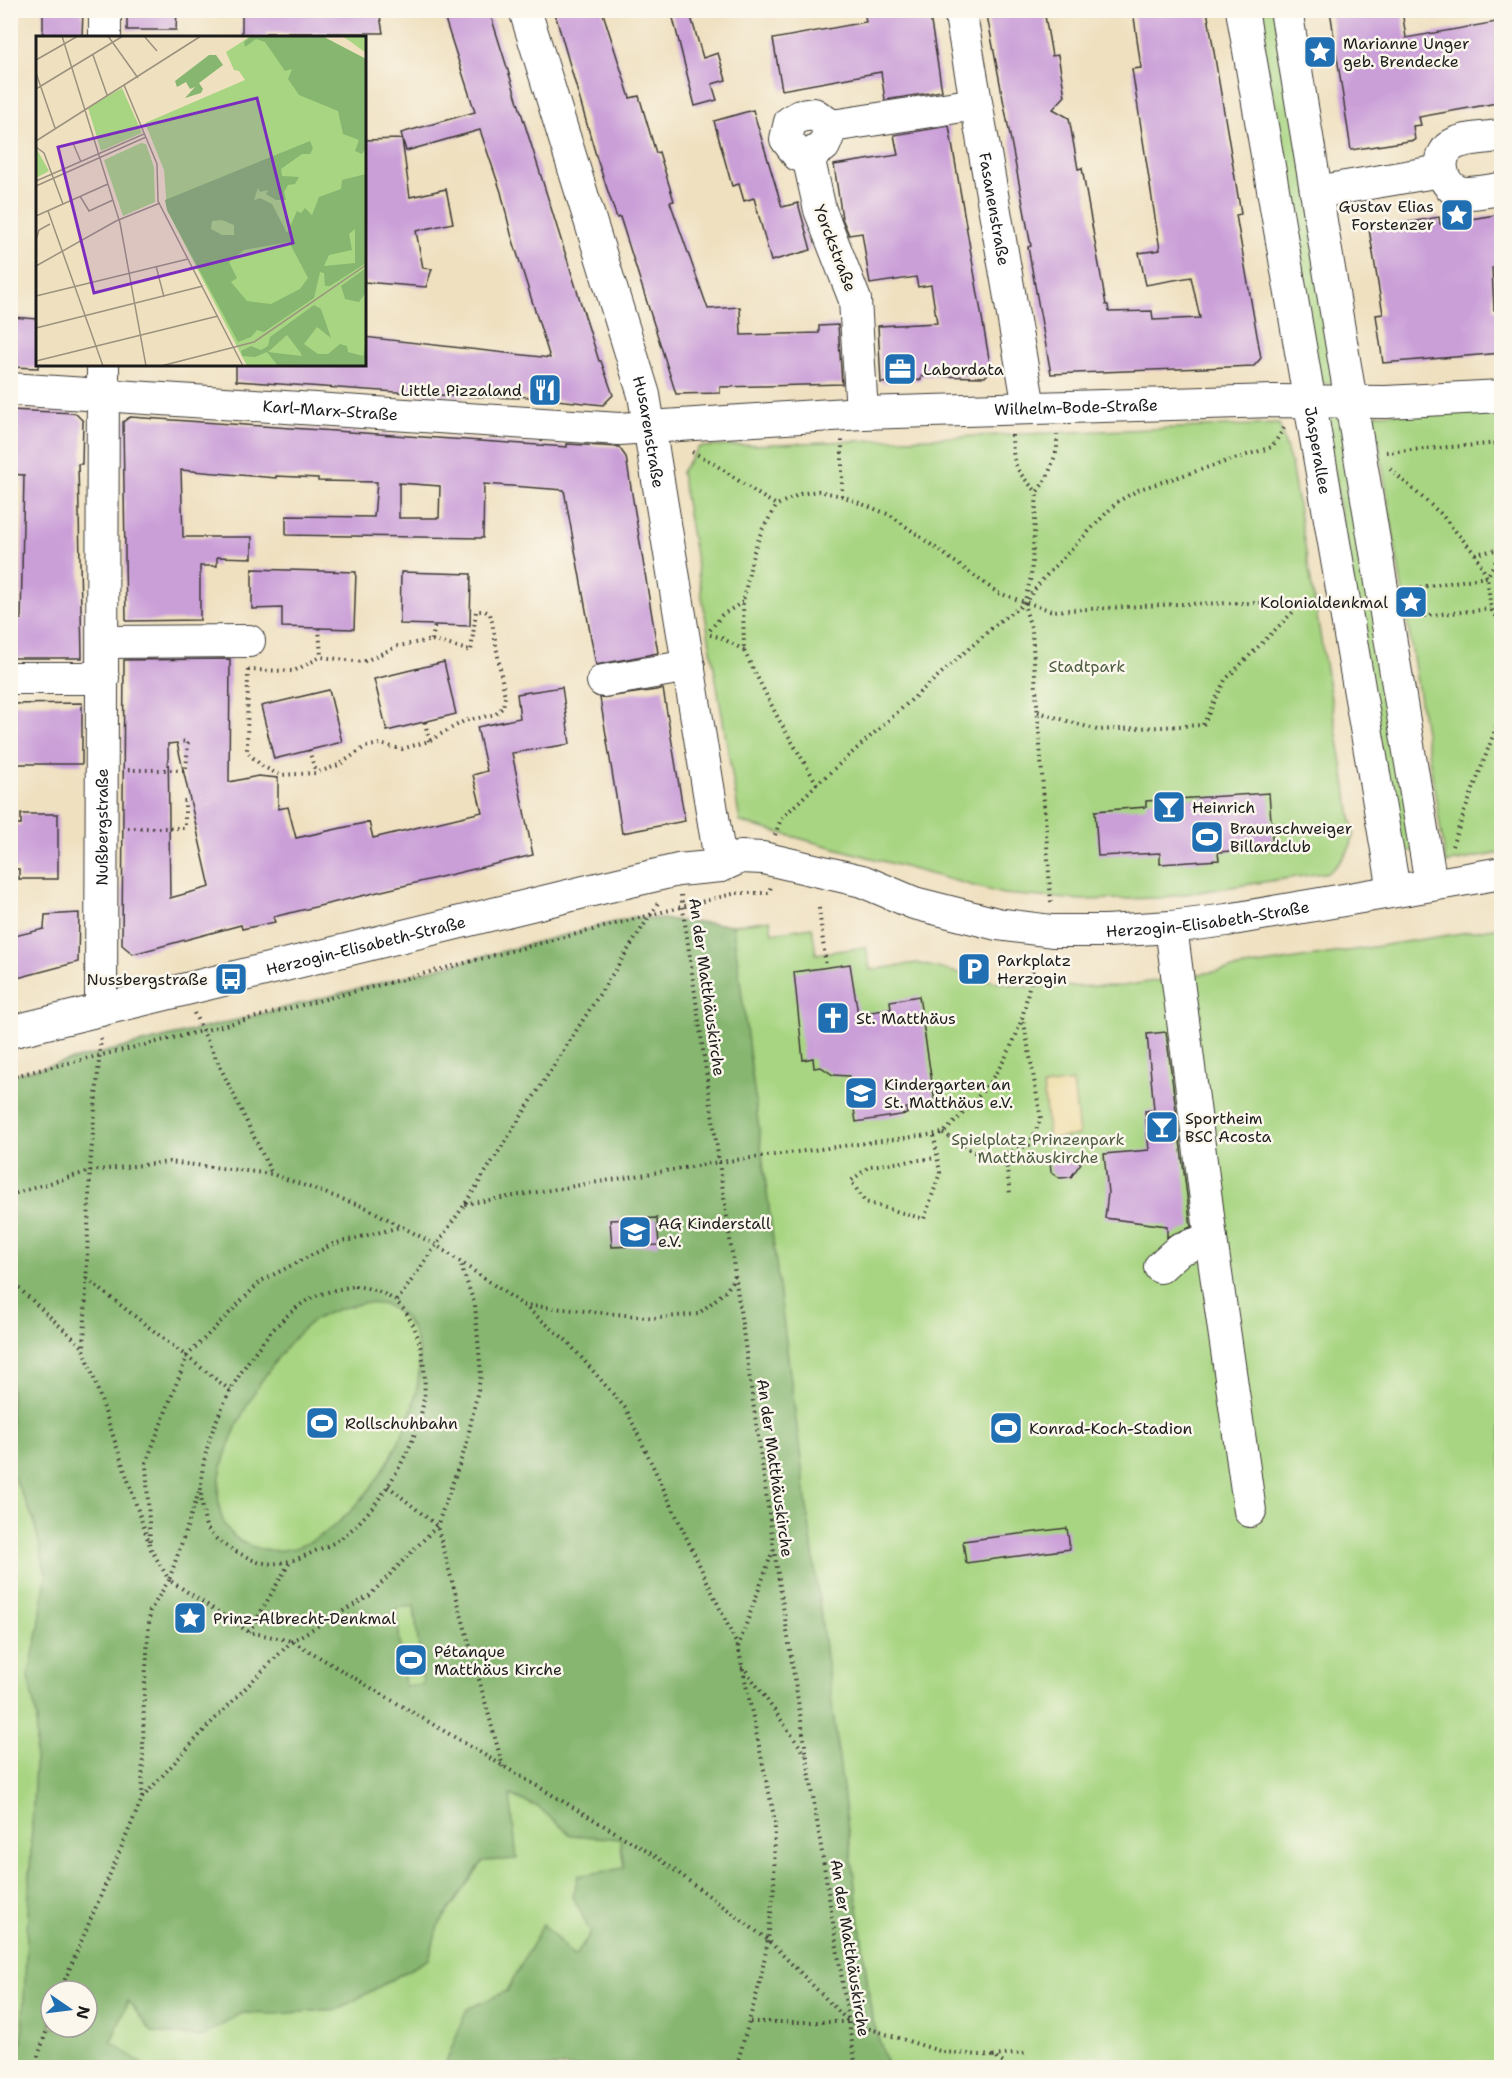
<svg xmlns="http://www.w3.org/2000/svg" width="1512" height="2078" font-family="'Shantell Sans',sans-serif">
<rect width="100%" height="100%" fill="#fbf7ec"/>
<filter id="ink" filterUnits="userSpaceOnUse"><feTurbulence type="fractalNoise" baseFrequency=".0167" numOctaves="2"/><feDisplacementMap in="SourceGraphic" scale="12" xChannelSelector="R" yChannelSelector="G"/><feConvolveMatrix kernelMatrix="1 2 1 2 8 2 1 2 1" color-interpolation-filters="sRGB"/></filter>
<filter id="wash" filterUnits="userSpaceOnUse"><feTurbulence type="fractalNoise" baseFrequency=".008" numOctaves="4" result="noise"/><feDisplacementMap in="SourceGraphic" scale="24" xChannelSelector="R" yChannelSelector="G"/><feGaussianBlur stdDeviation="1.35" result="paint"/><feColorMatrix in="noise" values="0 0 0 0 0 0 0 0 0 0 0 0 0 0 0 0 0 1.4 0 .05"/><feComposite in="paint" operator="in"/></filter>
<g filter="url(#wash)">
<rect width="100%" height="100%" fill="#efe0c0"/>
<!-- green -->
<path fill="#a8d582" stroke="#62784f" stroke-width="1.5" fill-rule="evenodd" d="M1250,11H1279L1341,382L1314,384Z
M1501,408V853L1446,863L1374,414Z
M1342,414L1417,850L1398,854L1324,415Z
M1279,424L1291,464L1354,834C1350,852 1343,860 1329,872L1159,898L1082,900L1003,894L740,822L681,472L699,447Z
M634,917L733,925L770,920L772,933L812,927L816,954L866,947L870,970L917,963L1000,983L1029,987L1123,986L1501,927V2067H11L10,1075L245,1018ZM51,1991H87V2027H51Z"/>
<!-- forest -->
<path fill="#86b670" stroke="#516946" stroke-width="1.5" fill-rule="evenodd" d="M634,917L733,925L872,2018L888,2067H444L467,2009L507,1991L543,1924L574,1957L591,1933L573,1897L578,1876L624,1868L620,1839L571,1835L538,1807L510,1795L517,1859L483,1861L438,1926L429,1959L339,2009L276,2014L242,2013L202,2037L152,2032L128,2001L111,2042L147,2067H11V2046L22,2043L37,1718L28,1677L39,1628L46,1575L34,1520L11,1471V1075L245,1018ZM363,1303C370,1304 379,1303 385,1305C478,1344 361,1562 268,1550C154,1535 265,1353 316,1319C331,1310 346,1307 363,1303ZM414,1606L423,1684L405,1686L396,1608ZM51,1991H87V2027H51Z"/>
<!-- sand -->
<path fill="#eeda9e" stroke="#857b5d" stroke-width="1.5" d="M1073,1082L1079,1135L1049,1139L1043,1086Z"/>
<g id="blocks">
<!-- building -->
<path fill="#ca9fd8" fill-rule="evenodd" d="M43,10H83L82,38H43Z
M127,10H177L176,30H127Z
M242,10H379L383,33H266V38H242Z
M442,10H489L599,361H601L613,395L603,405L519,396V398L455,396L236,381V364H364V337L550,358L511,234L501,192L480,130L406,151L401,133L475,112Z
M554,10H602L630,98L639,96L656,153L659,152L674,201L670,202L708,309L740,307L741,335L819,333V326L838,325L842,384L720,387V393L676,394L620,217L617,218L597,159Z
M671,10H689L703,58L718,53L726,80L712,84L717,100L695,106Z
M864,10H929L942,91L885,100L881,72L782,90L773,39L866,22Z
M986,10H1044L1052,56L1058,55L1065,96L1053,109L1069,118L1078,169L1082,168L1106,305H1108L1109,312L1152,311L1153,320L1200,318L1191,277L1146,285L1139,253L1160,250L1132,69L1141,68L1133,10H1207L1241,214L1236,215L1261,358L1254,366L1051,374L1028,247L1031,246Z
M1330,10H1402L1406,38L1496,22L1502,55V102L1419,117L1421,125L1413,126L1415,140L1351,150Z
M753,110L782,207L798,203L811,250L771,261L754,198L744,201L739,184L732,186L714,121Z
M949,126L991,370L985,377L921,376V380L881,383L878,326L937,323L931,285L918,287L916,277L870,284L862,233L849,235L842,218L834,165L898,155L894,135Z
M402,139L410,197L446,189L453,223L416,231L423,268L432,269L426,287L364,282V140Z
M1502,214V266L1492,268L1494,310H1502V353L1383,363L1376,315L1383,314L1369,229L1439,217L1440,224Z
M10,317L38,319V368L10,367Z
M10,410L75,413L83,421L82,464H78L82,658H10V619H21L24,475L10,474Z
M130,417L567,447V444L619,447L626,457L658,653L596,665L564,490L484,484L483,538L286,535V516L374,517L377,482L318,481V478L276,476V478L181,470L183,537H252V558L217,557V566H200V620L126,621L123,422ZM399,483L440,486L439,518H399Z
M252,569L356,572L354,629L282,627V608L252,609Z
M401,572L471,574L470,626L400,624Z
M230,659L229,782L258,776L278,778V809L288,807L296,838L369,822L373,838L482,812L473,775L487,771L477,727L520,718L517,694L562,687L570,744L512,753L533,855L273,917L275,922L242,929L241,925L133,954L122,945L124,660ZM177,743L210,887L170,898L168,744Z
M444,662L456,714L387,731L374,679Z
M663,689L685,821L622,833L600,698Z
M329,690L342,742L274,759L261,706Z
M82,703V764H10V704Z
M1269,793L1273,848L1218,852L1219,860L1160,864V853L1098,856L1095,811L1146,807V801Z
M21,814H58V879H19V869H10V825H21Z
M79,913L78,962L10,980V937L44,929L45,915Z
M850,964L858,1014L891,1009L890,1001L919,996L935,1103L906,1108L907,1114L856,1122L849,1076L833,1075L821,1067L814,1068L813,1058L803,1060L794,972Z
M1166,1032L1191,1227L1167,1237V1226L1105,1218L1108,1193L1104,1154L1149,1150L1145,1111L1154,1110L1147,1034Z
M1067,1152L1081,1163L1071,1177L1060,1178L1051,1172L1050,1162L1056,1153Z
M657,1218L659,1245L612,1247L610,1220Z
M1067,1528L1070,1549L966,1563L963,1541Z"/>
</g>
</g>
<g filter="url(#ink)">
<use href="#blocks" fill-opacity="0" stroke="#3c3935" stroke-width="1.5"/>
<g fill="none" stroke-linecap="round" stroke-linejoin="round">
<!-- minor casing -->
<g stroke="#3c3935" stroke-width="34">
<g id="minor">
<path id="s1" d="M525,10L644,395L721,866"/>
<path id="s2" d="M960,10L1029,407"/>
<path id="s3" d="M1242,10L1394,890"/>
<path d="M1286,10L1431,884"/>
<path d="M105,38V10"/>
<path d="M1502,138L1498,136C1485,138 1468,138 1456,143C1434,152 1439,184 1459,192C1470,195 1490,190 1502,189"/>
<path d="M808,156L798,155L786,139L790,122L800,116L814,114L832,126"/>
<path d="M1316,192L1441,171"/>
<path id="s4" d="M10,389L619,429L862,413L1274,401L1386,402L1502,396"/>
<path d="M862,413L855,300L820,210L808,156L824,146L832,126L976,104"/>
<path d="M103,642L249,641"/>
<path d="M10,678H103"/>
<path d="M603,681L689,666"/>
<path d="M1171,927L1211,1239L1250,1511"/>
<path id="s5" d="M101,1010L103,364"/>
<path id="s6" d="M10,1032L584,892L678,870L721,866L741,857L763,858L862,881L914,903L997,924L1052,931H1106L1171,927L1227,920L1502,873"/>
<path d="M1160,1267L1180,1249L1211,1239"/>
</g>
</g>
<!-- path -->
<path stroke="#3c3935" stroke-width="4" stroke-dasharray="1.5 4.5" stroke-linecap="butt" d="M1012,435C1013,465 1015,470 1037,492
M692,452C723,466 746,489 777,505
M1386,452L1502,443
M1390,469L1440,513L1475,554L1487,577L1491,609L1502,624
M842,496V440
M1475,554L1501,549
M1408,589L1487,577L1502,550
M1412,617L1491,609
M319,628L321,657
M710,630L722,615L743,602
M710,635L720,637L744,650
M432,640L435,625
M248,670L294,671L321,657L363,662L398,646L432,640L471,651L476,611H485L490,614L492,622L505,697L503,707L496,714L464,721L429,741L402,749L379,744L365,747L339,765L316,773L280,775L262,766L247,752L248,670V666
M1502,675V723
M1038,712L1097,730L1203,725L1225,680L1302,603
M425,722L429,741
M309,750L316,773
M128,770H186L188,742L179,741
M817,784L779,720L744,651L743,602L753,554L762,530L777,505L800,494L818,491L842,496L890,515L998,593L1052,611L1178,604L1318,602
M128,828H185V801H179
M775,835L781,819L817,784L1001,620L1024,604L1041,581L1117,502L1140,489L1272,447L1284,428
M1452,846L1500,717
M681,895L774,1549L856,2068
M1051,902L1032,632L1024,604L1031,577L1037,492L1047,478L1057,450V434
M819,908L826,967
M194,1013L272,1174
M10,1077L202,1031L712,899L737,893H769L771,886
M943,1133L987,1160L1029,1145L1041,1119L1023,1017
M934,1136L940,1173L924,1219L865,1202L851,1181L870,1166L936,1158
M1006,1161L1010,1194
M10,1195L90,1171L169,1162L272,1174L367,1208L436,1245L523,1305L567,1341L626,1409L738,1647L775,1821L774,1886L768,1940L760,1982L736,2068
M465,1204L720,1162L943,1133C978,1101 1011,1061 1023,1014C1027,999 1029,984 1033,969
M87,1279L231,1391
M10,1280L84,1348
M355,1286C387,1290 407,1304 417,1335C424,1356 426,1376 424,1398C419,1444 378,1512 340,1539C332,1545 321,1548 311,1553C296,1560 281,1565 264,1563C257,1563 249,1558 243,1555C231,1550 214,1540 207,1528C204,1523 204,1515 203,1510C189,1445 250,1339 303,1303C317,1293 338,1289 355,1286Z
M397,1301L465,1204L658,903
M523,1305L656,1318L698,1314L727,1290L736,1273
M388,1486L437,1526L503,1767
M199,1492L169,1580L249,1632L292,1641L657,1857L768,1940L848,2021
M150,1541L146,1463L187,1356L261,1281L333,1244L400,1227
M249,1632L290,1562
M738,1647L773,1550
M741,1668L745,1669L808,1758
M142,1798L207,1727L292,1641L369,1596L437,1526L466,1446L481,1375L475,1305L460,1263
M60,1991L142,1799L144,1695L150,1611L169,1580L151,1549L84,1349L90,1168L101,1037
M750,2022H848L943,2052L993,2056L1011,2068
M993,2056L1025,2053
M34,2068L51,2018"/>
<!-- minor -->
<use href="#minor" stroke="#fff" stroke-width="32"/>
</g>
</g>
<!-- icons -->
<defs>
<g id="sight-square" transform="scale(1.725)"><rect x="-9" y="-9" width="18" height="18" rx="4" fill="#1f6fb2" stroke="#fbf7ec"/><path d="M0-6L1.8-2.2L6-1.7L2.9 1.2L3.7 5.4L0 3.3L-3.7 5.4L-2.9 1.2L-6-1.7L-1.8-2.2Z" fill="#fff"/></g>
<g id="office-square" transform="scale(1.725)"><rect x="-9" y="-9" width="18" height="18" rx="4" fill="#1f6fb2" stroke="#fbf7ec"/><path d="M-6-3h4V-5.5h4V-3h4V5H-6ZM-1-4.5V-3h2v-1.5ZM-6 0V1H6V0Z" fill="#fff"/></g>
<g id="restaurant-square" transform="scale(1.725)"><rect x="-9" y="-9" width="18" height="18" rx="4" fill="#1f6fb2" stroke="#fbf7ec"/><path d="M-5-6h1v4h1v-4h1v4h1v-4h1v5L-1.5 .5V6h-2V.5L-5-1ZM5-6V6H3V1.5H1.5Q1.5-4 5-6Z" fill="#fff"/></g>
<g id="bar-square" transform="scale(1.725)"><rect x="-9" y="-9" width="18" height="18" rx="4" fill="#1f6fb2" stroke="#fbf7ec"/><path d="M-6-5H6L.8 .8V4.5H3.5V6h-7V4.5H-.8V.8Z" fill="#fff"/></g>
<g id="stadium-square" transform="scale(1.725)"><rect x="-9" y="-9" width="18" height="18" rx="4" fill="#1f6fb2" stroke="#fbf7ec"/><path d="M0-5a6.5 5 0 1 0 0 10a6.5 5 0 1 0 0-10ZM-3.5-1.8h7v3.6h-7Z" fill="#fff"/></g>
<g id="parking-square" transform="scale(1.725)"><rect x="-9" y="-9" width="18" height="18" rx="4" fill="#1f6fb2" stroke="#fbf7ec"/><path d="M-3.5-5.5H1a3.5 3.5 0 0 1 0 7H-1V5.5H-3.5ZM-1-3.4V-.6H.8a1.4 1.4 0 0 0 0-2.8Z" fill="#fff"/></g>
<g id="bus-square" transform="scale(1.725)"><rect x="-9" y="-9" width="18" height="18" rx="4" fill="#1f6fb2" stroke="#fbf7ec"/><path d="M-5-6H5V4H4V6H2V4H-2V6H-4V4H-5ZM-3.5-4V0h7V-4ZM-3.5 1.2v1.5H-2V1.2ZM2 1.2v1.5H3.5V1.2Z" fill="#fff"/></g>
<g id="church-square" transform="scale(1.725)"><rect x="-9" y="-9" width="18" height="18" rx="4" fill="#1f6fb2" stroke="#fbf7ec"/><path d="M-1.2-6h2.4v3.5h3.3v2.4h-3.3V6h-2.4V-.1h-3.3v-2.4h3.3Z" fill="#fff"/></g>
<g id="school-square" transform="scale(1.725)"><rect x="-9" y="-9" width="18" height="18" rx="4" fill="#1f6fb2" stroke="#fbf7ec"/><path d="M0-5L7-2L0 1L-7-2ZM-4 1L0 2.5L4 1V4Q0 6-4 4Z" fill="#fff"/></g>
</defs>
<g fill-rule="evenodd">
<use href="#sight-square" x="1320" y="52"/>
<use href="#sight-square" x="1457" y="215"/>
<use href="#office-square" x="900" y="369"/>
<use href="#restaurant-square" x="545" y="390"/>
<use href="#sight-square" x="1411" y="602"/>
<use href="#bar-square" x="1169" y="807"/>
<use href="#stadium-square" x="1207" y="837"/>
<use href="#parking-square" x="974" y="969"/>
<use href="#bus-square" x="231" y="979"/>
<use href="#church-square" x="833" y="1018"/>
<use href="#school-square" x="861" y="1093"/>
<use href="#bar-square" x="1162" y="1127"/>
<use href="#school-square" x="635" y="1232"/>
<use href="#stadium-square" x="322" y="1423"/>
<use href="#stadium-square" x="1006" y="1428"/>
<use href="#sight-square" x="190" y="1618"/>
<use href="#stadium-square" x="411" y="1660"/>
</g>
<g text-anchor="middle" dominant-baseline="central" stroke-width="5" stroke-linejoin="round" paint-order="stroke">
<!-- poi labels -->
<g font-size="16" fill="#1c1c1c" stroke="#fbf7ec" text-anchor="start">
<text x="1343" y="43">Marianne Unger<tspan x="1343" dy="18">geb. Brendecke</tspan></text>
<text x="1434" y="206" text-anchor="end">Gustav Elias<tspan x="1434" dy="18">Forstenzer</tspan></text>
<text x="923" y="369">Labordata</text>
<text x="522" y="390" text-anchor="end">Little Pizzaland</text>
<text x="1388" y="602" text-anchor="end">Kolonialdenkmal</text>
<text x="1192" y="807">Heinrich</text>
<text x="1230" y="828">Braunschweiger<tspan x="1230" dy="18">Billardclub</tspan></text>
<text x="997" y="960">Parkplatz<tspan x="997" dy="18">Herzogin</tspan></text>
<text x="208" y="979" text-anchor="end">Nussbergstraße</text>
<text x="856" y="1018">St. Matthäus</text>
<text x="884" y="1084">Kindergarten an<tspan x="884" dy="18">St. Matthäus e.V.</tspan></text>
<text x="1185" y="1118">Sportheim<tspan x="1185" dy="18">BSC Acosta</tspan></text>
<text x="658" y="1223">AG Kinderstall<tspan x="658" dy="18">e.V.</tspan></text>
<text x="345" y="1423">Rollschuhbahn</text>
<text x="1029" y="1428">Konrad-Koch-Stadion</text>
<text x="213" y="1618">Prinz-Albrecht-Denkmal</text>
<text x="434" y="1651">Pétanque<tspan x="434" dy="18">Matthäus Kirche</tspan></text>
</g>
<!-- street labels -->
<g font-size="16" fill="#1c1c1c" stroke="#fbf7ec">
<text stroke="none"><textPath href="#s2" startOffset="202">Fasanenstraße</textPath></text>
<text transform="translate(835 248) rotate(69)">Yorckstraße</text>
<text stroke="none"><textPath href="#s4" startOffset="1068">Wilhelm-Bode-Straße</textPath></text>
<text stroke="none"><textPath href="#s4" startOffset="321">Karl-Marx-Straße</textPath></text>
<text stroke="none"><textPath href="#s1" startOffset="440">Husarenstraße</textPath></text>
<text stroke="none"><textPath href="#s3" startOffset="447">Jasperallee</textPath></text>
<text stroke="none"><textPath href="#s5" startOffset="183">Nußbergstraße</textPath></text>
<text stroke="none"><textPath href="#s6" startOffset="1230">Herzogin-Elisabeth-Straße</textPath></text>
<text stroke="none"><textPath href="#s6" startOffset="366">Herzogin-Elisabeth-Straße</textPath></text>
<text transform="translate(707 987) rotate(82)">An der Matthäuskirche</text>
<text transform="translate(775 1468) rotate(82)">An der Matthäuskirche</text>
<text transform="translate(850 1948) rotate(81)">An der Matthäuskirche</text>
</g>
<!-- park labels -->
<g font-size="16" fill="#4d5d40" stroke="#fbf7ec">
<text x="1087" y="666">Stadtpark</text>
<text x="1038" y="1139">Spielplatz Prinzenpark<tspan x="1038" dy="18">Matthäuskirche</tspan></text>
</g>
</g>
<!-- overview -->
<g transform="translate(36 36)">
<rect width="330" height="330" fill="#efe0c0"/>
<path d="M215,0H286L330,23V330H211L131,174L128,134L109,87L209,44L203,35L198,34L190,16ZM306,0H330V17L315,6ZM86,52L106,97L65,115L52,72ZM105,107L110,108L118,131L119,166L87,180L68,124ZM0,112L13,135L0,142Z" fill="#a8d582"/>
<path d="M215,0H286L330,23V112L326,118L319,115L323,104L307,98L302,75L263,59L252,43L256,33L249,35L229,6L220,3L209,11L208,6ZM173,19H180L187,29L163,47L167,53L165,57L149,62L159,51L154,53L150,46L141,51L139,45ZM274,105L277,112L274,118H266L245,133L246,140L263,141L259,148L252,149L248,156L250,164H240L230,158L232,154L224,156L222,152L218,164L224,162L236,168L251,197L261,175L265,177L269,172L276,179L283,161L305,153L306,144L330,138V227L294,250H289L288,237L284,236L278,262L228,296L221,294L215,301L202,306L131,174L129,164ZM186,184L198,189V199H186L175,193L176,185ZM319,193V227L288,230L293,219L316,214L313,198ZM253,206L272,242L264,253L235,268L211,265L195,246L201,242L193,226L208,214ZM330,232V264L329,258L323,266L309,263L305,250ZM278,269L285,273L295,302L281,291L268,308L282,318H292L304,308L311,310L312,316L327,320L326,326L330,305V330H242L231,316L219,321L206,320L205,315L215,310L225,314L232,310L234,301ZM251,299L264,316L266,320L232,316Z" fill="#86b670" fill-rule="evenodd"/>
<path fill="none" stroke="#9b927e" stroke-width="1.5" d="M26,0L84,187L110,330M72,0L102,42M108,0L121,15M57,19L71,59M0,24L42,0M0,37L19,92M88,49L121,128L122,165L207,330M0,53L87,0M0,105L165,0M0,111L8,117L27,168M40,114L37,107L45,126M0,145L108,98M0,150L110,101M44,160L53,175L77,164M12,175L67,330M0,180L72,148M0,204L3,194L14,188M0,230L80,185L124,167M120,230L128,261M0,260L152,223M0,292L167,250M0,325L182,280M125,330L218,306L330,229"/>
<path fill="#7b2cbf" fill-opacity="0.15" stroke="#7b2cbf" stroke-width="3" d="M221,62L257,207L58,257L22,111Z"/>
<rect width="330" height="330" fill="none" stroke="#1c1c1c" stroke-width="3"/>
</g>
<!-- margin -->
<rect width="1512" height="2078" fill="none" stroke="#fbf7ec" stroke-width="36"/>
<!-- north arrow -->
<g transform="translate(69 2009) rotate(104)"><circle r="28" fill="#fbf7ec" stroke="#a29f99" stroke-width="1.5"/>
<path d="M0-4.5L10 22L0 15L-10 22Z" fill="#1f6fb2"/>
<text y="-9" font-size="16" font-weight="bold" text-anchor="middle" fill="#1c1c1c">N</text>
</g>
</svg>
